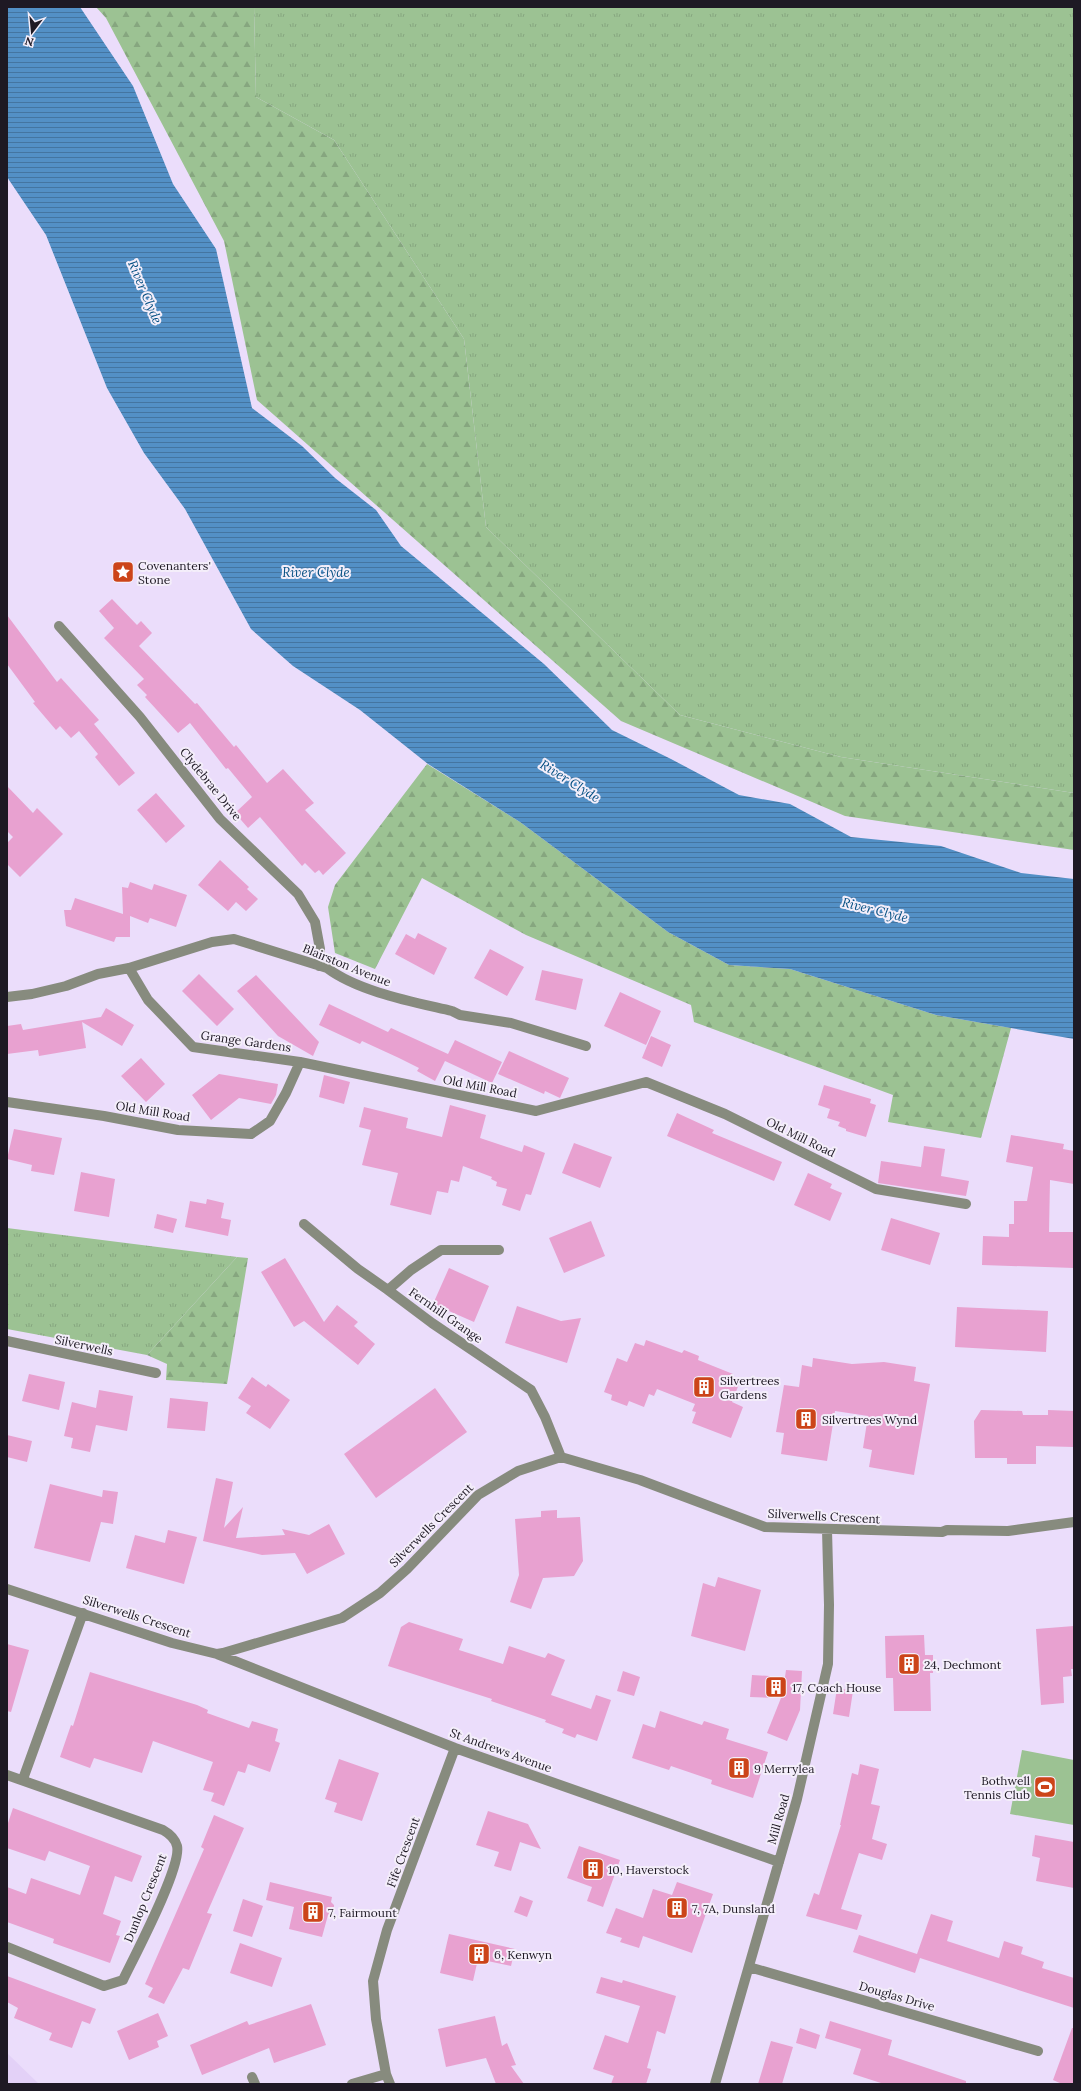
<svg xmlns="http://www.w3.org/2000/svg" width="1081" height="2091" font-family="Lora,serif">
<defs>
<pattern id="grass-tufts" width="24" height="20" patternUnits="userSpaceOnUse"><rect width="24" height="20" fill="#9cc293"/><path d="M3 7l-1-3M5 7V3M7 7l1-3M15 17l-1-3M17 17v-4M19 17l1-3" fill="none" stroke="#86a67f"/></pattern>
<pattern id="forest-firs" width="22" height="20" patternUnits="userSpaceOnUse"><rect width="22" height="20" fill="#9cc293"/><path d="M5 1l3.5 6h-7zM16 11l3.5 6h-7z" fill="#86a67f"/></pattern>
<pattern id="water-rules" width="6" height="5" patternUnits="userSpaceOnUse"><rect width="6" height="5" fill="#5390c6"/><path d="M0 2.5h6" fill="none" stroke="#4475a1"/></pattern>
</defs>
<rect width="100%" height="100%" fill="#ebddfb"/>
<!-- built -->
<path fill="#e3d1f7" d="M7,2053L39,2084H7Z"/>
<!-- grass -->
<path fill="url(#grass-tufts)" d="M254,7H1074V793L841,757L680,715L486,527L464,339L334,140L256,97Z
M7,1228L237,1257L147,1355L7,1329Z"/>
<!-- forest -->
<path fill="url(#forest-firs)" d="M96,7H254L256,97L334,140L464,339L486,527L680,715L841,757L1074,793V850L845,816L621,721L257,400L224,241L106,18Z
M427,764L520,822L668,932L729,965L790,969L936,1015L1011,1028L981,1138L888,1122L893,1095L694,1022L691,1005L526,935L422,878L375,969L335,953L328,907L335,885Z
M237,1257L248,1258L227,1384L166,1380L167,1364L147,1355Z"/>
<!-- garden -->
<path fill="#9cc293" d="M1022,1750L1074,1760V1825L1010,1814Z"/>
<!-- water -->
<path fill="url(#water-rules)" d="M7,7H80L133,86L173,184L216,249L252,408L302,446L335,478L376,510L401,546L544,664L612,730L671,759L739,795L790,804L851,837L941,846L1021,873L1074,879V1039L936,1015L790,969L729,965L668,932L520,822L428,764L360,710L293,666L251,629L185,509L144,453L107,388L46,235L7,177Z"/>
<!-- building -->
<path fill="#e8a1d0" d="M112,599L137,625L141,621L152,633L139,646L195,704L197,703L234,747L236,745L267,783L283,769L314,803L305,810L346,853L323,875L319,870L315,873L305,863L302,866L260,817L248,828L235,813L252,797L228,768L226,769L190,723L178,733L145,697L147,695L137,685L144,679L104,638L114,628L99,611Z
M7,615L57,682L61,678L99,720L94,724L135,773L119,786L95,757L98,754L79,731L71,738L60,726L56,730L33,703L35,702L7,664Z
M7,786L33,813L37,808L63,834L20,877L7,864V843L13,837L7,831Z
M156,793L185,826L166,843L137,810Z
M220,860L249,887L247,889L258,899L246,911L236,902L228,911L198,885Z
M130,882L152,890L154,884L187,895L176,927L150,918L148,923L130,916V937H116L114,942L66,926L64,910H71L75,898L123,914L122,887L128,888Z
M418,933L447,948L434,975L395,954L406,934L415,939Z
M490,949L524,967L507,996L474,978Z
M542,970L583,979L576,1010L535,1000Z
M199,974L234,1009L217,1026L182,991Z
M256,975L319,1042L313,1056L278,1036L237,991Z
M620,992L661,1011L646,1045L604,1026Z
M329,1004L388,1032L391,1028L448,1054L455,1040L502,1062L492,1083L445,1061L435,1081L417,1071L419,1068L399,1058L362,1041L360,1044L319,1025Z
M106,1008L134,1025L122,1046L82,1022L86,1048L39,1056L38,1050L7,1054V1026L21,1024L23,1030L101,1017Z
M651,1036L671,1045L662,1067L642,1058Z
M509,1051L569,1078L560,1098L545,1091L544,1094L498,1074Z
M141,1058L165,1084L146,1102L121,1076Z
M219,1074L278,1084L276,1095L271,1104L239,1098L211,1120L192,1095Z
M324,1075L350,1082L344,1104L319,1097Z
M824,1085L871,1099L870,1103L876,1105L866,1137L846,1131V1129L838,1126L840,1122L827,1118L830,1109L818,1105Z
M450,1105L486,1115L480,1138L522,1152L524,1145L545,1153L531,1195L526,1194L520,1211L502,1205L507,1189L496,1186L497,1182L491,1179L492,1177L463,1166L459,1182L451,1180L448,1193L437,1191L431,1215L390,1205L398,1173L362,1165L371,1130L359,1127L364,1107L408,1118L406,1128L442,1137Z
M677,1113L714,1130L712,1133L782,1162L774,1181L667,1136Z
M14,1129L62,1138L54,1175L31,1171L32,1165L7,1159Z
M1011,1135L1064,1144L1063,1149L1074,1151V1184L1050,1180L1049,1232H1074V1268L982,1265L983,1236L1009,1237V1224H1014V1201H1027L1033,1167L1006,1162Z
M574,1143L612,1157L600,1188L562,1173Z
M924,1146L945,1149L941,1176L969,1181L966,1196L878,1183L881,1161L921,1167Z
M81,1172L115,1179L109,1217L74,1211Z
M808,1173L832,1184L830,1188L842,1193L830,1221L794,1205Z
M207,1199L224,1203L221,1218L231,1220L228,1236L185,1227L190,1201L206,1204Z
M157,1214L177,1219L173,1233L154,1228Z
M891,1218L940,1233L930,1265L881,1250Z
M591,1221L605,1256L564,1273L549,1238Z
M285,1258L324,1322L337,1305L358,1322L354,1326L375,1344L358,1365L304,1321L294,1327L261,1272Z
M449,1268L489,1286L474,1322L433,1304Z
M517,1306L561,1321L581,1318L567,1363L505,1343Z
M957,1307L1048,1311L1046,1352L955,1347Z
M646,1340L682,1353L684,1350L699,1356L698,1360L733,1374L730,1381L739,1384L732,1402L743,1407L731,1438L692,1423L696,1412L692,1411L695,1404L657,1389L654,1396L649,1394L644,1407L629,1401L627,1406L611,1400L612,1395L604,1392L617,1358L627,1362L635,1343L644,1346Z
M813,1358L852,1364L884,1362L916,1367L914,1381L930,1384L914,1475L869,1467L872,1450L863,1448L868,1416L835,1411L827,1461L781,1454L784,1433L776,1432L784,1385L799,1387L802,1365L812,1367Z
M29,1374L65,1382L59,1410L22,1401Z
M252,1377L266,1387L268,1384L290,1400L270,1429L246,1413L251,1406L238,1398Z
M435,1388L467,1432L376,1498L344,1454Z
M99,1390L133,1396L127,1431L96,1425L90,1452L71,1448L73,1438L64,1436L72,1402L96,1408Z
M170,1398L208,1402L205,1431L167,1428Z
M981,1410L1022,1411L1023,1415H1048V1410L1074,1411V1447L1036,1446V1464H1007V1458H975L974,1421Z
M7,1435L32,1441L27,1462L7,1457Z
M216,1478L233,1482L224,1528L243,1507L236,1538L285,1535L282,1529L309,1535L329,1524L345,1554L307,1574L295,1553L262,1555L203,1541Z
M50,1484L102,1497L103,1490L118,1492L113,1524L101,1522L90,1562L34,1548Z
M557,1510V1518L580,1517L583,1561L574,1576L543,1578L531,1609L510,1602L519,1575L515,1519L541,1517V1511Z
M168,1530L197,1537L184,1584L126,1568L135,1535L165,1543Z
M718,1577L761,1590L745,1651L691,1636L703,1583L715,1587Z
M409,1622L463,1639L459,1650L503,1664L509,1646L545,1658L548,1653L565,1660L551,1695L591,1709L596,1695L611,1700L597,1741L577,1734L575,1738L562,1733L564,1729L545,1722L546,1720L491,1701L492,1699L388,1666L401,1627Z
M1074,1626V1669H1071L1072,1676L1063,1677L1064,1703L1041,1705L1036,1629Z
M924,1635L925,1655H933V1673H930L931,1711H894L893,1678H886L885,1636Z
M7,1644L29,1650L11,1712L7,1711Z
M786,1670L802,1671L800,1710L787,1741L767,1733L781,1698L750,1697L752,1675L785,1677Z
M623,1671L640,1677L634,1696L617,1691Z
M90,1672L197,1705L208,1710L207,1713L249,1728L252,1721L278,1729L275,1741L280,1743L270,1772L248,1764L245,1773L238,1771L224,1806L211,1801L214,1793L203,1790L213,1762L153,1741L142,1773L94,1758L90,1768L60,1757L71,1725L73,1726Z
M837,1688L853,1691L849,1717L833,1714Z
M660,1711L702,1725L704,1721L729,1729L726,1739L768,1752L753,1798L711,1784L712,1780L671,1766L669,1770L632,1758L643,1724L655,1728Z
M339,1759L379,1773L362,1821L334,1812L337,1803L325,1799Z
M860,1764L879,1769L871,1804L880,1806L872,1839L887,1844L882,1860L859,1853L841,1909L862,1915L857,1930L806,1916L814,1893L819,1895L841,1825H840L852,1773L858,1775Z
M13,1808L142,1856L132,1882L115,1876L103,1914L121,1921L116,1935L120,1936L110,1963L53,1943L54,1939L7,1922V1887L26,1894L31,1878L80,1895L90,1866L49,1851L45,1861L7,1848V1826Z
M488,1811L528,1824L541,1849L520,1842L511,1871L494,1866L499,1852L476,1845Z
M214,1815L244,1828L207,1913L212,1914L189,1970L183,1968L164,2004L148,1997L153,1988L145,1984L204,1849L201,1847Z
M1035,1835L1074,1842V1888L1036,1881L1040,1858L1032,1856Z
M579,1846L620,1860L603,1907L587,1901L592,1887L567,1878Z
M270,1882L332,1897L331,1902L334,1905V1909L332,1914L328,1915L322,1937L289,1929L294,1907L266,1900Z
M677,1882L713,1894L692,1953L643,1936L639,1948L620,1942L622,1938L606,1933L616,1908L643,1918L653,1889L672,1895Z
M520,1896L533,1901L527,1917L514,1912Z
M243,1899L263,1906L252,1937L233,1931Z
M931,1914L953,1921L947,1941L999,1958L1004,1941L1023,1947L1021,1954L1044,1962L1042,1968L1074,1978V2008L920,1958L915,1973L853,1952L859,1935L917,1954Z
M449,1934L515,1949L511,1966L478,1959L473,1981L440,1973Z
M240,1943L282,1958L272,1987L230,1973Z
M7,1976L96,2009L90,2024L82,2021L72,2048L49,2040L52,2033L14,2018L18,2008L7,2002Z
M601,1977L622,1983L623,1980L676,1996L665,2034L657,2031L647,2068L651,2069L646,2084H611L614,2076L593,2069L605,2035L628,2043L640,2006L596,1993Z
M311,2004L326,2045L274,2063L269,2048L202,2075L190,2045L247,2021L249,2025Z
M158,2013L168,2036L157,2041L159,2047L129,2060L117,2031Z
M495,2016L502,2046L507,2043L516,2065L511,2066L524,2084H496L486,2058L446,2067L438,2029Z
M830,2021L892,2040L888,2055L966,2081V2084H884L853,2074L861,2049L825,2038Z
M800,2028L820,2035L816,2049L796,2043Z
M1072,2028H1074V2084H1062L1053,2080Z
M771,2041L793,2047L782,2084H758Z"/>
<g fill="none" stroke-linecap="round" stroke-linejoin="round">
<!-- street -->
<path stroke="#878b7e" stroke-width="10" d="M59,626L140,717L220,819L298,894L315,922L320,949L319,966
M129,968L148,1000L193,1047L300,1062
M7,997L32,994L66,986L98,974L129,968L212,942L234,939L327,968C359,992 414,1002 452,1011L460,1015L511,1023L586,1046
M7,1102L104,1116L178,1130L251,1134L270,1121L286,1093L300,1062L536,1111L646,1082L725,1114L876,1189L966,1204
M304,1224L358,1269L388,1290
M499,1250H441L411,1270L388,1290L432,1323L531,1390L545,1417L561,1457
M7,1341L156,1373
M7,1589L172,1643L217,1654L223,1653L342,1618L380,1593L407,1569L478,1495L518,1471L561,1457L640,1480L765,1527L942,1532L947,1530L1008,1531L1074,1522
M217,1654L455,1748L779,1862
M7,1775L163,1830C170,1834 175,1838 177,1846C182,1867 134,1957 123,1980L104,1986L7,1947
M23,1779L83,1613
M749,1967L1038,2051
M252,2077L255,2084
M352,2084L386,2074
M390,2084L386,2074L376,2019L373,1981L387,1930L455,1748
M715,2084L797,1799L828,1664L829,1605L827,1530"/>
</g>
<!-- icons -->
<defs>
<g id="sight-square" transform="scale(1.15)"><rect x="-9" y="-9" width="18" height="18" rx="4" fill="#cc4419" stroke="#f4eefa"/><path d="M0-6L1.8-2.2L6-1.7L2.9 1.2L3.7 5.4L0 3.3L-3.7 5.4L-2.9 1.2L-6-1.7L-1.8-2.2Z" fill="#fff"/></g>
<g id="building-square" transform="scale(1.15)"><rect x="-9" y="-9" width="18" height="18" rx="4" fill="#cc4419" stroke="#f4eefa"/><path d="M-4-6H4V6H1V3H-1V6H-4ZM-2.5-4.3h1.7v1.8h-1.7ZM.8-4.3h1.7v1.8H.8ZM-2.5-1h1.7V.8h-1.7ZM.8-1h1.7V.8H.8Z" fill="#fff"/></g>
<g id="stadium-square" transform="scale(1.15)"><rect x="-9" y="-9" width="18" height="18" rx="4" fill="#cc4419" stroke="#f4eefa"/><path d="M0-5a6.5 5 0 1 0 0 10a6.5 5 0 1 0 0-10ZM-3.5-1.8h7v3.6h-7Z" fill="#fff"/></g>
</defs>
<g fill-rule="evenodd">
<use href="#sight-square" x="123" y="572"/>
<use href="#building-square" x="704" y="1387"/>
<use href="#building-square" x="806" y="1419"/>
<use href="#building-square" x="909" y="1664"/>
<use href="#building-square" x="776" y="1687"/>
<use href="#building-square" x="739" y="1768"/>
<use href="#stadium-square" x="1045" y="1787"/>
<use href="#building-square" x="593" y="1869"/>
<use href="#building-square" x="677" y="1908"/>
<use href="#building-square" x="313" y="1912"/>
<use href="#building-square" x="479" y="1954"/>
</g>
<g text-anchor="middle" dominant-baseline="central" stroke-width="4" stroke-linejoin="round" paint-order="stroke">
<!-- poi labels -->
<g font-size="12" fill="#1e1924" stroke="#f4eefa" text-anchor="start">
<text x="138" y="565">Covenanters'<tspan x="138" dy="14">Stone</tspan></text>
<text x="720" y="1380">Silvertrees<tspan x="720" dy="14">Gardens</tspan></text>
<text x="822" y="1419">Silvertrees Wynd</text>
<text x="924" y="1664">24, Dechmont</text>
<text x="792" y="1687">17, Coach House</text>
<text x="754" y="1768">9 Merrylea</text>
<text x="1030" y="1780" text-anchor="end">Bothwell<tspan x="1030" dy="14">Tennis Club</tspan></text>
<text x="608" y="1869">10, Haverstock</text>
<text x="692" y="1908">7, 7A, Dunsland</text>
<text x="328" y="1912">7, Fairmount</text>
<text x="494" y="1954">6, Kenwyn</text>
</g>
<!-- street labels -->
<g font-size="12" fill="#1e1924" stroke="#f4eefa">
<text transform="translate(211 784) rotate(51)">Clydebrae Drive</text>
<text transform="translate(347 965) rotate(22)">Blairston Avenue</text>
<text transform="translate(246 1041) rotate(8)">Grange Gardens</text>
<text transform="translate(480 1086) rotate(11)">Old Mill Road</text>
<text transform="translate(153 1111) rotate(9)">Old Mill Road</text>
<text transform="translate(801 1137) rotate(26)">Old Mill Road</text>
<text transform="translate(446 1315) rotate(35)">Fernhill Grange</text>
<text transform="translate(84 1345) rotate(12)">Silverwells</text>
<text transform="translate(824 1516) rotate(3)">Silverwells Crescent</text>
<text transform="translate(431 1525) rotate(-45)">Silverwells Crescent</text>
<text transform="translate(137 1616) rotate(18)">Silverwells Crescent</text>
<text transform="translate(501 1750) rotate(20)">St Andrews Avenue</text>
<text transform="translate(778 1819) rotate(-74)">Mill Road</text>
<text transform="translate(403 1852) rotate(-70)">Fife Crescent</text>
<text transform="translate(145 1898) rotate(-68)">Dunlop Crescent</text>
<text transform="translate(897 1996) rotate(16)">Douglas Drive</text>
</g>
<!-- water labels -->
<g font-size="13" font-style="italic" fill="#065083" stroke="#f4eefa">
<text transform="translate(145 292) rotate(67)">River Clyde</text>
<text x="316" y="572">River Clyde</text>
<text transform="translate(570 781) rotate(32)">River Clyde</text>
<text transform="translate(875 910) rotate(14)">River Clyde</text>
</g>
</g>
<!-- border -->
<rect width="1081" height="2091" fill="none" stroke="#1e1924" stroke-width="16"/>
<!-- north arrow -->
<g transform="translate(32 32) rotate(196)" stroke="#f4eefa" stroke-width="3" paint-order="stroke">
<path d="M0-3L7 15L0 10L-7 15Z" fill="#1e1924"/>
<text y="-6" font-size="11" font-weight="bold" text-anchor="middle" fill="#1e1924">N</text>
</g>
</svg>
